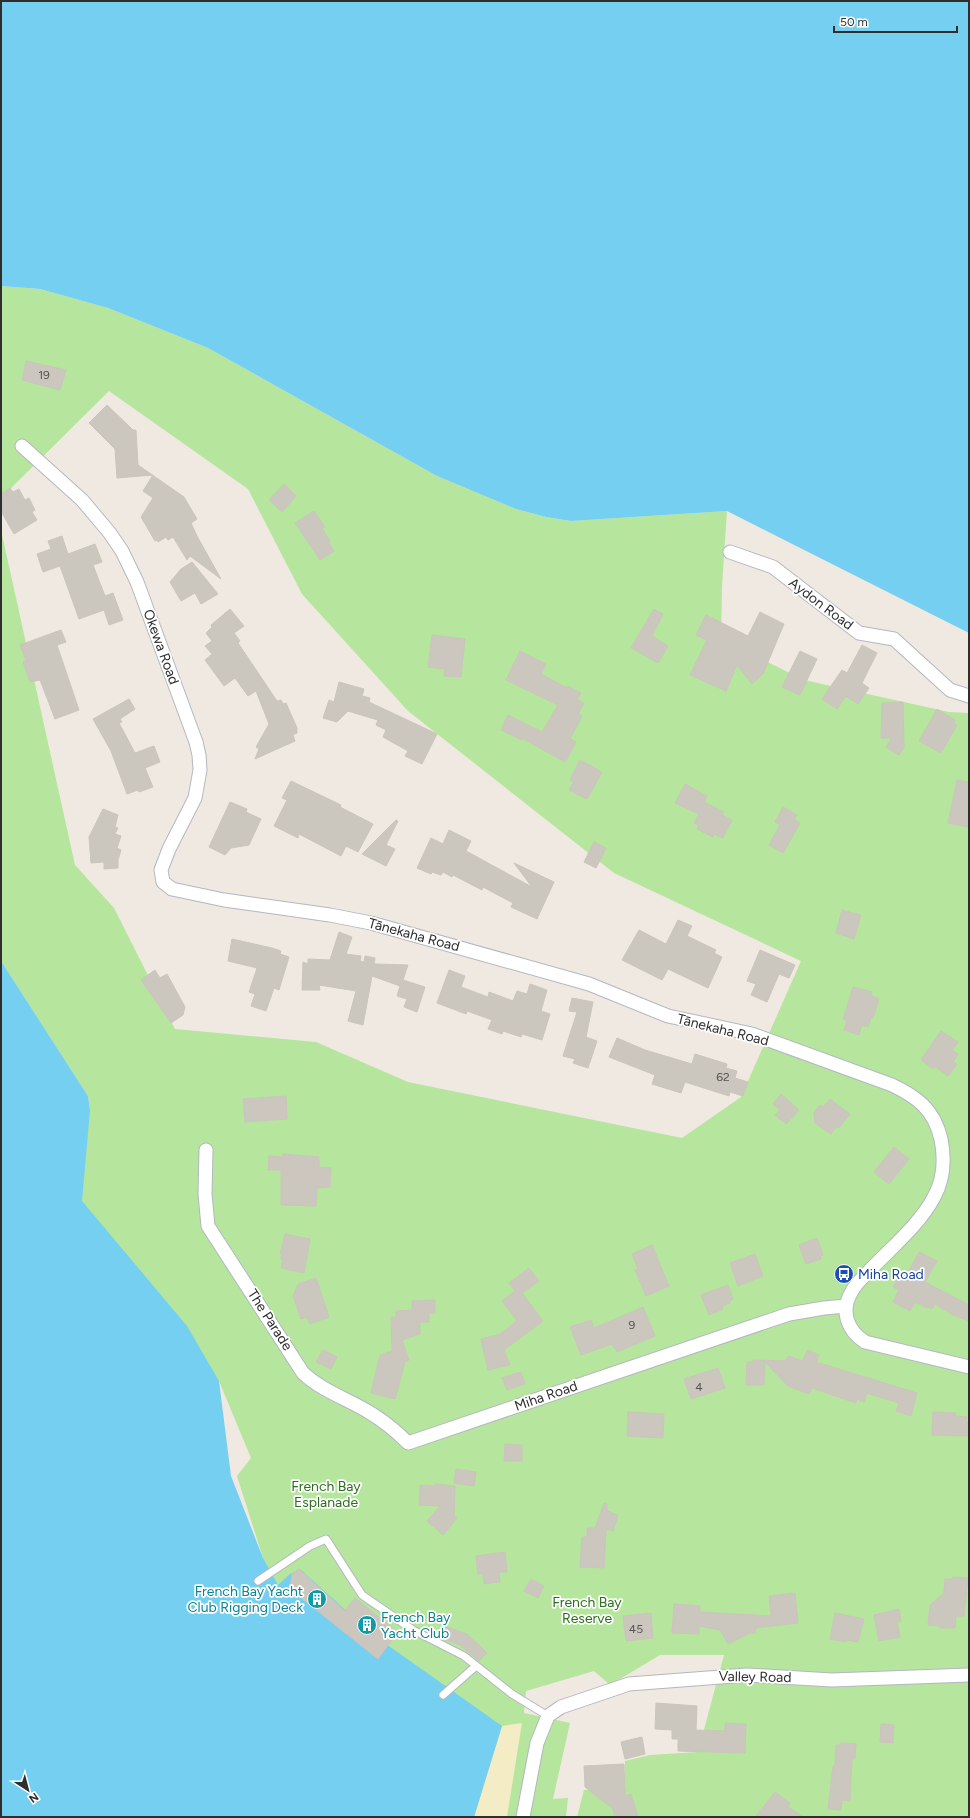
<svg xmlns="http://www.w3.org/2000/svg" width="970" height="1818" font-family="Figtree,sans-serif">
<rect width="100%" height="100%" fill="#efe9e1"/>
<!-- green -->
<path fill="#b6e59e" d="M1,286L40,289L108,308L208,348L437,476L516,509L546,517L571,521L727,511L722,586L721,639L804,680L949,712L969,713V1817H577L584,1790L625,1788V1761L650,1755L698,1752L724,1655H660L610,1685L594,1671L526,1691L524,1713L570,1723L553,1799L568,1798L566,1817H305L263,1558L237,1476L251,1458L219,1381L1,1472L90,1110L88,1096L1,961V530L75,865L114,908L175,1029L316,1042L408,1082L682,1138L741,1097L801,961L614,873L408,711L302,594L248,489L109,391L1,498Z"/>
<!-- sand -->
<path fill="#f3ecc5" d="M522,1723L507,1817H474L502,1726Z"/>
<!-- water -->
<path fill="#75cff0" d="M1,1H969V633L727,511L571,521L546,517L516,509L437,476L208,348L108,308L40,289L1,286Z
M1,961L88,1096L90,1110L82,1201L187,1326L219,1381L231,1476L263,1558L278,1585L290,1574L300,1569L372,1634L502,1726L474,1817H1Z"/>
<!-- building -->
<path fill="#cbc7bf" stroke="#cbc5ba" d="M26,361L66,370L60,390L22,380Z
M107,405L133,430H136L138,465L184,497L197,519L191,523L197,536L221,579L190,556L187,560L173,537L168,540L166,537L158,542L157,540L155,541L141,517L153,498L143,491L153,475L117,478L115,449L89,423Z
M284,484L296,496L282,512L269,500Z
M10,488L13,492L19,489L25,500L29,498L35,510L32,512L37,520L14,534L1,511V494Z
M314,511L325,527L322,529L330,541L328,542L334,551L320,560L295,523Z
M62,536L68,554L95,544L102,562L93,565L105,596L113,593L123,620L109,625L104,610L79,619L60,566L43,572L37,554L51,549L48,541Z
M192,562L218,594L201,604L195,593L181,601L170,582L181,569Z
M230,609L244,626L234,633L240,641L238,643L277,701L281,700L283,704L286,703L297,728V733L293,735L295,741L255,759L259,749L256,747L269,724L256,691L248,696L235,678L224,686L205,660L212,654L205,646L212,641L206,633L212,627L211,625Z
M654,609L663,614L652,636L668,646L658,663L631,648Z
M760,612L784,624L763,674L752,684L737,665L726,691L690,675L707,640L696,635L706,615L748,636Z
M61,630L66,642L57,645L79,710L55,719L40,680L30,682L23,662L26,660L20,645Z
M432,635L465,639L461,677L444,676L445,669L428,667Z
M862,645L877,653L862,683L869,688L858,704L846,696L837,709L822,699L842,670L847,673Z
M520,651L546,664L541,674L567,688L568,686L581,693L577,700L584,703L578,714L582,716L570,739L576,742L565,762L522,738V740L501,730L508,715L542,732L558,705L506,680Z
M800,651L817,659L800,695L782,687Z
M339,682L364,689L362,696L370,698L369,702L437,734L422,764L405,756L408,751L383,737L386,730L376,725L378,720L348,711L337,722L323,718L329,700L334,702Z
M129,699L135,709L120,719L122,722L119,723L135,753L154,746L160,762L145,768L153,787L139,792L138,790L127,794L111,751L93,719Z
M903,702L904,748L899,755L886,747L892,738H881L882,703Z
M937,709L955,720L953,723L957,725L941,753L919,741Z
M580,760L602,772L587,799L569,790L574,782L570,780Z
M957,780L969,782V819L967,827L948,823Z
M291,781L341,805L340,807L373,824L358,852L346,846L341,856L299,834L298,838L274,826L287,800L282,798Z
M685,784L707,796L704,802L724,812L722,815L732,820L723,838L714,834L713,837L697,829L699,826L694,823L699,814L675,803Z
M230,802L247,809L246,812L261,819L249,845L231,848L225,855L209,847Z
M783,807L797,815L794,820L800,823L783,853L769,845L780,825L775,822Z
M103,809L118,815L115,827L118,828L115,834L121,836L117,848L121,850L118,860V868L104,869V862L91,863L89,837Z
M396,820L398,821L386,845L395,849L386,866L362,854Z
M449,830L471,841L466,851L532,887L514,863L554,882L537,919L511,907L513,903L483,887L482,890L453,875L452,877L443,872L441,875L432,872L431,874L417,868L431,838L443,844Z
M594,842L606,848L596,868L584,862Z
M842,910L861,915L854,939L836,933Z
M678,920L692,926L687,936L716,950L714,953L722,957L708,988L668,969L662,980L622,960L639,930L666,944Z
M339,932L352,937L346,954L361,956L360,961L364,962L365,956L375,958L374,964L408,965L403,980L425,987L417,1012L404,1007L407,999L397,996L400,986L372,976L363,1025L348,1021L356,991L319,985L320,990H302L303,962L308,964V959L330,960Z
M232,939L272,948L281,951L280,954L289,957L279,990L274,988L266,1011L251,1006L255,994L249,992L257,968L228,961Z
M760,950L795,965L789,978L779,974L767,1002L751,995L756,984L747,981Z
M155,970L160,978L167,974L185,1007L183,1015L171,1023L141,980Z
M449,970L465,976L461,987L488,997L489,992L513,1001L517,991L527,994L530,984L547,990L541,1011L550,1014L542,1040L522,1034L521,1037L503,1031L502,1034L488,1029L492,1020L467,1011L466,1014L437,1003Z
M853,987L872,992L871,996L879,999L873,1018L871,1017L868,1027L862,1025L859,1035L844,1030L847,1021L843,1019Z
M572,998L593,1002L586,1037L597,1041L588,1068L573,1063L575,1059L563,1056L577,1012L569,1011Z
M941,1031L958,1042L952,1050L958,1054L953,1062L957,1064L948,1076L934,1066L933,1069L921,1060Z
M617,1038L645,1050L692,1064L695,1054L727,1064L726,1068L737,1071L735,1078L748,1082L743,1096L730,1092L729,1096L685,1082L681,1093L652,1084L655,1075L609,1057Z
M781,1094L799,1110L786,1124L775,1115L780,1110L773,1104Z
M286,1096L287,1119L245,1122L243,1099Z
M830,1099L850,1114L839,1128L837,1126L831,1134L815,1123L814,1112L820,1105L823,1107Z
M894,1147L909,1159L889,1184L874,1172Z
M283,1154L319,1157V1167L331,1168L330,1187L317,1188L316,1206L281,1205V1170H268L269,1156L283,1157Z
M285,1234L310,1239L304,1273L281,1268L283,1259H281L282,1255L280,1254Z
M817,1238L823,1255L820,1256L821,1259L806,1264L799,1245Z
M652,1245L669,1286L646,1296L635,1270L638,1269L632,1254Z
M919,1252L937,1261L925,1282L969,1305V1321L953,1315L935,1304L932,1309L928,1307L927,1308L915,1302L910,1311L893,1302L899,1290L893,1287L901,1271L907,1274Z
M755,1254L763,1276L738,1286L730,1263Z
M529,1268L539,1281L522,1293L543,1321L504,1350L510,1365L488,1370L481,1339L500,1334L517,1321L502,1301L515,1291L509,1283Z
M316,1278L329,1317L310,1324L307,1317L301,1319L293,1296L298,1284Z
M728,1285L733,1299L730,1301V1303L722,1306L723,1309L709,1315L701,1295Z
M435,1300V1313H429V1322H420V1334L402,1340L409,1360L405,1362L395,1399L371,1393L380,1355L392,1351L391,1317H394L396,1321V1311L412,1310V1301Z
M643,1307L655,1336L617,1352L612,1344L581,1355L570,1327L591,1320L594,1328Z
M323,1350L337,1357L331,1369L316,1362Z
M808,1350L819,1355L816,1362L917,1393L911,1416L896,1411L899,1403L867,1393L864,1402L857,1399L856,1403L812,1388L809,1394L788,1386L765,1362L764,1385H746L747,1362H753V1360L784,1361L789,1356L802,1361Z
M718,1368L725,1388L691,1399L684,1379Z
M521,1372L525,1384L507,1390L502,1378Z
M628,1412L664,1414L663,1438L627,1436Z
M933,1412L956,1413L955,1416L967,1417L966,1422H969V1436L932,1435Z
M505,1444L522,1445V1461H504Z
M456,1469L476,1472L474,1486L454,1483Z
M435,1484L455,1486L454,1516L457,1518L443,1535L427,1521L440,1506L419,1505L420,1485L435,1486Z
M604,1503L607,1504V1511L618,1515L613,1531L606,1529L604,1568L580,1567L582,1537H587V1528H595Z
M505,1552L507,1572H499L500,1582L484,1584L483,1574H478L476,1556Z
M299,1569L345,1611L355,1598L398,1632L378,1659L290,1589L292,1574Z
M953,1577L968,1578L964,1616H956L955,1628H940V1626L928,1625L930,1605L944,1593L945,1579H953Z
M531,1579L544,1586L538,1598L524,1591Z
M795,1593L798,1623L756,1628L755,1633H750L728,1644L720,1630L699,1626V1634L672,1633L674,1604L700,1606V1612L771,1616L769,1596Z
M899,1609L901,1621L897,1622L900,1637L879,1641L874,1615Z
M651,1613L653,1638L626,1641L623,1616Z
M835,1613L864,1619L858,1642L846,1640V1642L830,1639Z
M444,1626L467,1634L487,1653L479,1661L460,1645L440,1638Z
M656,1703L697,1706L696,1730L725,1731V1723L746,1724L745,1753L678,1751V1739H672V1730L655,1729Z
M881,1724L894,1725L893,1743L880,1742Z
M642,1737L645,1754L625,1759L621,1742Z
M841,1743L856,1744L855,1759H852L850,1801L842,1800L841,1810L828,1809L833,1766H835L836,1745H841Z
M624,1764L625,1796L631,1794L638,1817H615L613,1809L585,1787L584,1766Z
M775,1792L790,1803L788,1807L803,1817H755Z"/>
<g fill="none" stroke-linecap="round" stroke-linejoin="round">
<!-- lane casing -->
<g stroke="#b4b7c1" stroke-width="9">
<path id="lane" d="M258,1581L310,1546L326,1539L362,1595L413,1630L464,1656L512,1694L548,1716
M443,1695L476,1666"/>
</g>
<!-- street casing -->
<g stroke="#b4b7c1" stroke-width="15">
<path id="street" d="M22,446L82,500L109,532L122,551L137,582L196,742L199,755L200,770L195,798L169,849L161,870L163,882L172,889L224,900L330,915L371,923L589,984L668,1016L752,1034L892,1085C917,1097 934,1109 941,1139C945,1159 944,1179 934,1197C920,1224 891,1248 870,1270C864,1277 856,1283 852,1291C840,1311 847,1330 865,1342L969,1367
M730,552L773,567L859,633L894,639L950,690L969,696
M206,1150L205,1194L208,1226L303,1373C323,1392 349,1399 372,1414C385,1422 397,1432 408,1443L789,1314L824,1308L846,1306
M523,1817L537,1743L548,1716L561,1707L629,1684L747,1675L832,1680L969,1675"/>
</g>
<!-- lane -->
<use href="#lane" stroke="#fff" stroke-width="7"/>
<!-- street -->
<use href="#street" stroke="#fff" stroke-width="13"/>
</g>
<!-- icons -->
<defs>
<g id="bus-disc" transform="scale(1)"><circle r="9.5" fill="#1a4fb4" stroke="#fff"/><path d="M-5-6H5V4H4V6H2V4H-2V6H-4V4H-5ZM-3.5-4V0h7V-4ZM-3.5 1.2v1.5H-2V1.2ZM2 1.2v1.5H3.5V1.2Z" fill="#fff"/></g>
<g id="building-disc" transform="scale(1)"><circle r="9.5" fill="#0f9aa8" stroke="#fff"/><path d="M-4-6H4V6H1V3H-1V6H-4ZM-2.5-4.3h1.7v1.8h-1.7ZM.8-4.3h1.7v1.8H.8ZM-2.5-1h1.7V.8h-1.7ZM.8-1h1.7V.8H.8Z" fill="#fff"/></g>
</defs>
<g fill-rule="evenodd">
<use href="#bus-disc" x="844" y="1274"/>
<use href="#building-disc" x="317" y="1599"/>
<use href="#building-disc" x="367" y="1625"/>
</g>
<g text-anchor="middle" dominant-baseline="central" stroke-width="3.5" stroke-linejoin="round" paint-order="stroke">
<!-- number labels -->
<g font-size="12" fill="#555452">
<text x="44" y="375">19</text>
<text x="723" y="1077">62</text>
<text x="632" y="1325">9</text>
<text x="699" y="1387">4</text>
<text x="636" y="1629">45</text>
</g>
<!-- street labels -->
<g font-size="14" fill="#2e2e2e" stroke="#fff">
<text transform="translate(821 604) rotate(37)">Aydon Road</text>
<text transform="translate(161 647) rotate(70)">Okewa Road</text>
<text transform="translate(414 935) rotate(15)">Tānekaha Road</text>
<text transform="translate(723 1030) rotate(14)">Tānekaha Road</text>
<text transform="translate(270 1320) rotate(57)">The Parade</text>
<text transform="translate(546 1396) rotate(-19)">Miha Road</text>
<text transform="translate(755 1677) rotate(1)">Valley Road</text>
</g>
<!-- transit labels -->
<g font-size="14" fill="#164399" stroke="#fff" text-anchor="start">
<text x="858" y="1274">Miha Road</text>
</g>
<!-- park labels -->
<g font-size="14" fill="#2c6e1b" stroke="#fff">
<text x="326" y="1486">French Bay<tspan x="326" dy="16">Esplanade</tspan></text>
<text x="587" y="1602">French Bay<tspan x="587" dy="16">Reserve</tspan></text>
</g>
<!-- culture labels -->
<g font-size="14" fill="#0d838f" stroke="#fff" text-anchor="end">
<text x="303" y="1591">French Bay Yacht<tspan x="303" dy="16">Club Rigging Deck</tspan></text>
<text x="381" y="1617" text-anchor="start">French Bay<tspan x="381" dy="16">Yacht Club</tspan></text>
</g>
</g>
<!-- border -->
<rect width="970" height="1818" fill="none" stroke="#2e2e2e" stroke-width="4"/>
<!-- north arrow -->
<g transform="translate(28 1790) rotate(144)" stroke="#ffffff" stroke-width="3" paint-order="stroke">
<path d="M0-3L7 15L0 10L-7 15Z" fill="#2e2e2e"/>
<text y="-6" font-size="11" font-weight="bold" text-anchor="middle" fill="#2e2e2e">N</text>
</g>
<!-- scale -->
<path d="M834 26v6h123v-6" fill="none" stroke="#2e2e2e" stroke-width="2"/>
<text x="840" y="26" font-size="12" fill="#2e2e2e" stroke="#ffffff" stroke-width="3" paint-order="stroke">50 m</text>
</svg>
